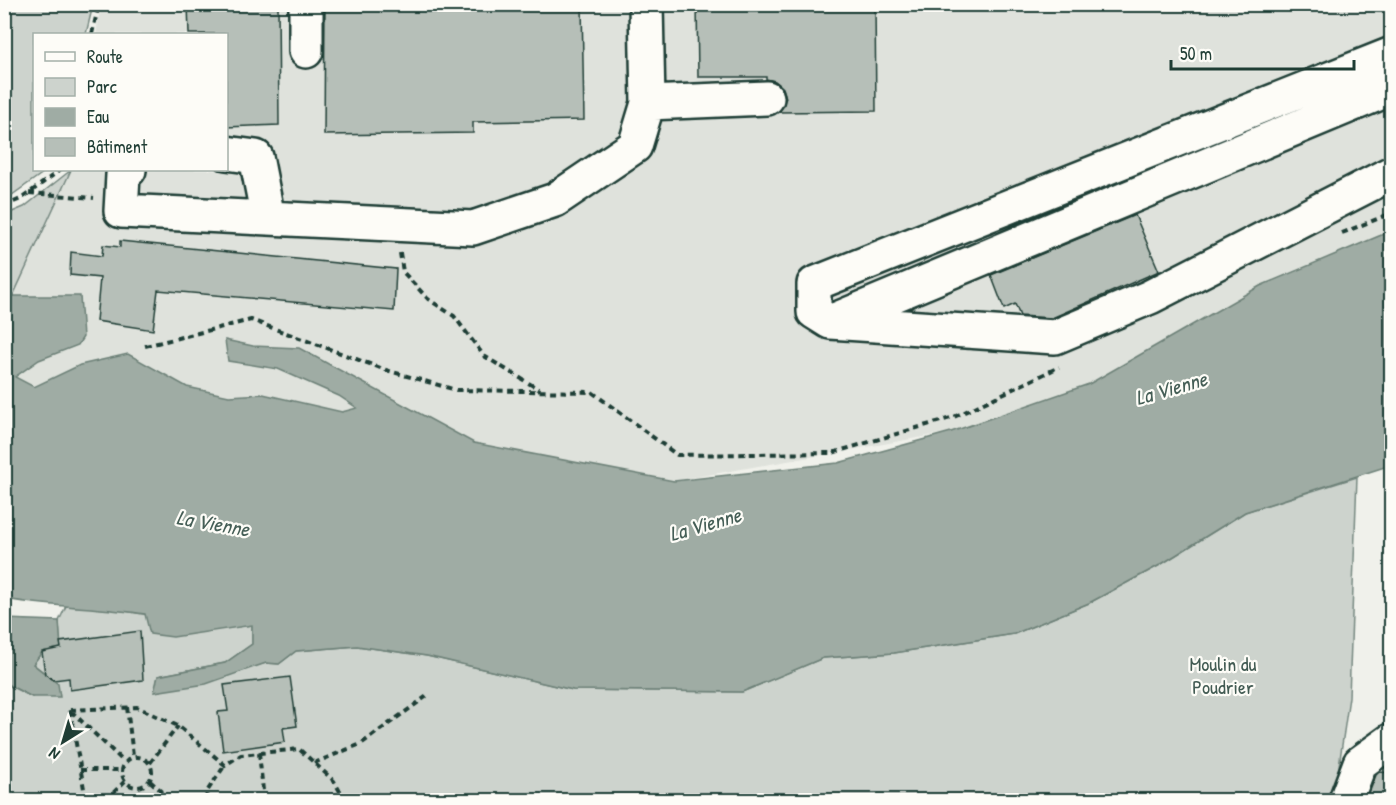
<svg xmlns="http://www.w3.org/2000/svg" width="1396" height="805" font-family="'Patrick Hand',sans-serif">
<rect width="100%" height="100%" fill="#f0f1eb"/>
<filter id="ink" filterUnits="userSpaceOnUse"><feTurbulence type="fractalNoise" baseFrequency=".0167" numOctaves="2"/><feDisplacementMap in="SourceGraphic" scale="12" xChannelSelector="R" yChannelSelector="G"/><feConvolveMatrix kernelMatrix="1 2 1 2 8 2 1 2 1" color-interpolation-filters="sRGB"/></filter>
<g filter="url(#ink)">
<!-- built -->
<path fill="#dfe2dc" d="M101,5H1391V231L1260,286L1089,384L951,432L674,481L474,443L298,348L253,346L226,340L229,361L277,369L339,396L358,408L342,412L263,394L229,396L187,387L128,354L80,365L34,387L15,377L39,360L78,345L80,296H13L71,170H226V34H96Z"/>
<!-- green -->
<path fill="#cdd3cd" stroke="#768880" stroke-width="1.5" d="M5,4L93,5L86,34H34V170H47L5,200Z
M71,170L13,296H5V215L24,207Z
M1357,477L1349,697L1334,800H5L4,683L32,697L54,680L33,664L42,652L60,642L59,621L66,606L106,608L228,628L252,625V644L225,663L158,676L155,692L266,663L279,664L296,651L357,646L427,656L573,690L742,692L823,658L894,653L1014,634L1089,603L1160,565L1245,512Z"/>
<!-- water -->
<path fill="#9faca4" stroke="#6c8077" stroke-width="1.5" d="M1391,231V465L1245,512L1160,565L1089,603L1014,634L894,653L823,658L742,692L573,690L427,656L357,646L296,651L279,664L266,663L206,684L154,692L158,676L225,663L252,644V625L173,637L150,634L145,614C98,607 51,607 5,599V296H80L83,337L78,345L39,360L15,377L34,387L80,365L128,354L187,387L229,396L263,394L342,412L357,408L339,396L278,369L228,361L225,340L253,346L299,348L474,443L674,481L838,463L951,432L1089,384L1260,286Z
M5,619L59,621L61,648L42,652L33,664L58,684L60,697H32L5,683Z"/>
<!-- building -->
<path fill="#b6bfb8" stroke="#1f3d34" stroke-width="1.5" d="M188,4H278L279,125L226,127V34H189Z
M325,4H582L584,120L473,122V133L324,135Z
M697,4H875L876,111L779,112L786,98L783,88L775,81L766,79V77H698Z
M1135,215L1159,271L1052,318L1020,316L1015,304L1004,309L991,275Z
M120,241L396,269L394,311L158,290L153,330L96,321L100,278L70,275L71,252L102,256L103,245L120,247Z
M140,631L143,680L70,690L69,678L54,680L45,674L42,652L61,648L60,642Z
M290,677L297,726L283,728L285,742L223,751L218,712L228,711L224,685Z
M1379,772L1392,773V801H1366L1376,775Z"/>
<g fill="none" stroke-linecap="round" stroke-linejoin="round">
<!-- minor casing -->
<g stroke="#1f3d34" stroke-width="38">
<path id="minor" d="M306,51V4
M1392,54L814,284V312L830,322L1055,337L1150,297L1392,173
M648,103L767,98
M226,153L256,157L268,218
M129,170L123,175L121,211L473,228L555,200L635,146L648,103L646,4
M837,319L1392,88
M1346,800L1360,763L1392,740"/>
</g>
<!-- path -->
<path stroke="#1f3d34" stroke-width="4" stroke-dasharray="6 4.5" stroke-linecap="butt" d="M92,34L99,4
M29,193L94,198
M4,206L21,199L60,170
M1342,233L1392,213
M400,253L403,272L428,299L454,316L484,356L540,390
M145,346L251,320L386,370L456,390L592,392L677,455L832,453L954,417L1059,367
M127,707L133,756
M70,710L137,707L178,726L225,765L241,755L299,749L334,781L345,800
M70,710L86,800
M71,711L124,762
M259,753L264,800
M122 772a15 15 0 1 1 30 0a15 15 0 1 1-30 0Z
M150,763L178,726
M314,763L361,744L427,696
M80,770H122
M150,781L172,800
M342,794L357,800
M106,800L125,781
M205,800L208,790L225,765"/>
<!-- minor -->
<use href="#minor" stroke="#fdfcf7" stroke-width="33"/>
</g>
</g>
<g text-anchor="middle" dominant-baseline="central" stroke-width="4.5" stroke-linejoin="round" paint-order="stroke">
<!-- park labels -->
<g font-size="20" fill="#425b53" stroke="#fdfcf7">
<text x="1223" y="663">Moulin du<tspan x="1223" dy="23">Poudrier</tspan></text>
</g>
<!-- water labels -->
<g font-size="21" font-style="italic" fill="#455e56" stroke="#fdfcf7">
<text transform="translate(1171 388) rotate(-16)">La Vienne</text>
<text transform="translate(213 523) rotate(10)">La Vienne</text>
<text transform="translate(705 524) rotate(-16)">La Vienne</text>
</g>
</g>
<!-- margin -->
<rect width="1396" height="805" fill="none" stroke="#fdfcf7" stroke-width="24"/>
<rect x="12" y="12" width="1372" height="781" fill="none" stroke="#1f3d34" stroke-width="2" filter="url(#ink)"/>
<!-- legend -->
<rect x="33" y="33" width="195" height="138" fill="#fdfcf7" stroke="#a4b0a9" stroke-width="1.5"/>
<rect x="45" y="52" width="30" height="9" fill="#fdfcf7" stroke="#a4b0a9" stroke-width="1.5"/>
<text x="87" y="63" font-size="18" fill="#1f3d34">Route</text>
<rect x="45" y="78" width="30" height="18" fill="#cdd3cd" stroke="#a4b0a9" stroke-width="1.5"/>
<text x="87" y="93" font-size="18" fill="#1f3d34">Parc</text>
<rect x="45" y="108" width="30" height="18" fill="#9faca4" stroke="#a4b0a9" stroke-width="1.5"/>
<text x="87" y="123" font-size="18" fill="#1f3d34">Eau</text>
<rect x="45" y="138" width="30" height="18" fill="#b6bfb8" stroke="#a4b0a9" stroke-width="1.5"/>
<text x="87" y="153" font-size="18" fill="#1f3d34">Bâtiment</text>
<!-- north arrow -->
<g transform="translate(63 742) rotate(217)" stroke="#fdfcf7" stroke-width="4.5" paint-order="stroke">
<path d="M0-4.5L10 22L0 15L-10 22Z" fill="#1f3d34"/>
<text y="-9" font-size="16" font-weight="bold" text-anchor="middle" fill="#1f3d34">N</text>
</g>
<!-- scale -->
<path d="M1171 60v9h183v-9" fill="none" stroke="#1f3d34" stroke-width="3"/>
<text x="1180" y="60" font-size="18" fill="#1f3d34" stroke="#fdfcf7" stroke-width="4.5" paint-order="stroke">50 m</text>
</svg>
